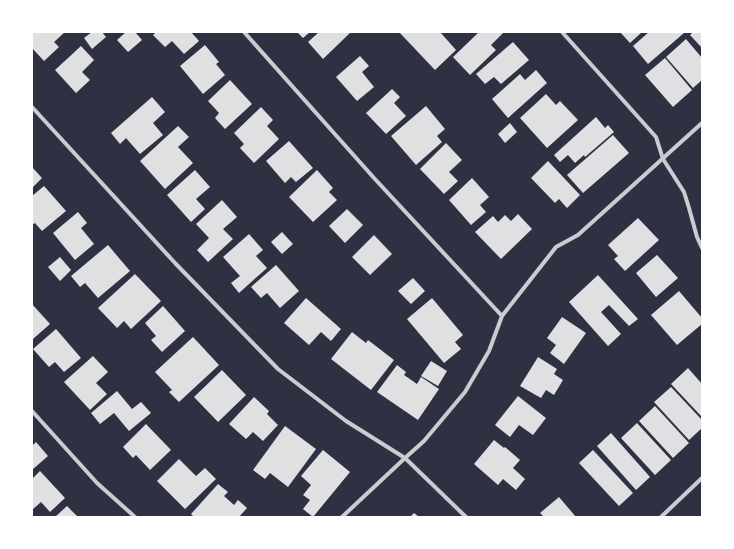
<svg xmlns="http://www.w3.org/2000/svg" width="734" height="549" font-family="'Public Sans',sans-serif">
<rect width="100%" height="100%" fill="#2d3142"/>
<!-- building -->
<path fill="#e0e0e3" d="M32,32H65L54,42L59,47L44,61L32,48Z
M92,32H102L106,37L92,49L84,38Z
M126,32H135L142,40L128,52L117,40Z
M156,32H191L199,41L184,54L172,41L165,47L153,35Z
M297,32H310L303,38Z
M319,32H351L323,59L308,42Z
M399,32H440L456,50L435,70Z
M479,32H504L491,45L496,50L470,75L453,57Z
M620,32H642L630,43Z
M649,32H683L684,33L648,64L633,46Z
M693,32H702V48L690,35Z
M686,39L702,58V80L693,88L666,57Z
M513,42L529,60L501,84L494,77L485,84L476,74Z
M205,45L219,62L216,64L225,75L203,94L180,66Z
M81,46L94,60L82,72L90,80L76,93L55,70Z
M360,56L369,66L362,72L374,87L357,101L336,77Z
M665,58L692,90L673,107L645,75Z
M536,70L547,83L508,118L492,99L520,74L525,80Z
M230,80L252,104L225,129L215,118L219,113L208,101Z
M392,89L400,97L394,103L406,116L386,134L366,113Z
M546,94L556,105L560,101L578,120L547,148L520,118Z
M152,97L165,112L153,123L163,135L140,154L126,138L120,144L111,133Z
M426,106L445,129L437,136L442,142L416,165L391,136Z
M261,107L273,120L267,126L279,139L254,163L240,148L244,144L234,133Z
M596,117L605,128L608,125L614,132L585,157L584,155L575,163L568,155L560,162L554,155Z
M510,123L517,132L505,143L498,134Z
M178,126L189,137L178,147L193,163L165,189L140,161Z
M613,135L629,153L583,193L567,175Z
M289,141L313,168L296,182L291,177L285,183L266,161Z
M446,143L462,160L449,172L458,181L444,194L420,169Z
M548,161L580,195L567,208L559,199L555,203L531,178Z
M32,167L42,178L32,188Z
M195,170L210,187L196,199L205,209L191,222L167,195Z
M317,170L333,188L329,192L337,200L313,222L289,197Z
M472,178L489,197L480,205L486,212L471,225L449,200Z
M44,186L66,211L42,231L35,223L32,225V196Z
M222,200L237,217L223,229L233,239L208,262L197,250L209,238L196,224Z
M347,209L363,225L345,243L329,226Z
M78,212L87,223L81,228L94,244L75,260L53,233Z
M518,214L532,229L501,259L475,232L493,216L498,222L505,215L511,221Z
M638,218L659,240L625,271L614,259L618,256L608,245Z
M282,232L293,244L282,254L271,242Z
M249,234L263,250L256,256L267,268L239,293L231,283L240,276L223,257Z
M374,235L392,254L370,275L352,257Z
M108,245L130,271L98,298L85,283L80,287L71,276Z
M657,255L678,278L656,297L636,273Z
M60,257L71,270L60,281L48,267Z
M276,265L299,291L280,308L267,293L261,298L251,287Z
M135,274L161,301L131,329L124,321L117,328L98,308Z
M598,275L638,319L629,326L609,305L601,312L621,334L608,346L569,302Z
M413,278L425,291L411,304L398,291Z
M679,291L702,318V324L677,345L651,315Z
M306,298L341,329L331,341L321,332L309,345L284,323Z
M432,298L463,335L455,342L461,349L444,363L407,319Z
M32,304L50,324L33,339L32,337Z
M163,306L185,331L162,352L151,340L156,336L145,323Z
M562,317L586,333L564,364L550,353L556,345L547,338Z
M56,329L81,358L64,372L55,362L49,367L33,349Z
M352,332L366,343L368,340L394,360L371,390L331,359Z
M193,337L219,365L179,402L169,392L172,390L155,372Z
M93,356L108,372L96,383L107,394L90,410L64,382Z
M538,357L557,369L554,374L563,380L554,395L546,390L541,398L520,386Z
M431,361L447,371L438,386L421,376Z
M397,365L406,372L404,375L417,384L421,377L439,389L418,420L377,392Z
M688,368L702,384V417L671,384Z
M222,370L246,395L218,422L194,397Z
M671,387L702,420V428L689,440L654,402Z
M117,391L132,409L141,402L151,413L129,431L114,413L100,424L91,413Z
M518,396L546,418L533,435L519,425L510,437L495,425Z
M254,397L269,411L267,414L278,425L263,441L253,432L246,439L229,424Z
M655,406L689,443L673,458L639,421Z
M637,423L671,460L655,475L621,438Z
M146,424L171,450L150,470L136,455L133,458L123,447Z
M285,426L316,449L288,487L270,473L265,479L253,470Z
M611,433L650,477L636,490L597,446Z
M494,440L504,448L505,447L520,460L513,468L525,479L516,490L503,479L498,485L474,464Z
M36,442L48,456L32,470V446Z
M323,450L350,472L313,517L303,509L310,500L303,495L311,485L301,476Z
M593,450L633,493L619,506L579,463Z
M179,459L196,476L205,468L216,479L185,509L157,481Z
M40,471L65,498L50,512L41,502L32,510V479Z
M218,484L228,492L224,496L234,505L238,500L247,508L239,517H194L191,514Z
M559,497L576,517H544L540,513Z
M67,506L78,517H55Z
M414,513L419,517H410Z"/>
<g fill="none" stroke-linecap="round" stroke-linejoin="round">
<!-- minor -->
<path stroke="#caccd0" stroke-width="4" d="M244,32L374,178L502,316
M562,32L656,137L663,159L684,192L689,208L697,237L702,248
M32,107L175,263L278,369L346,421L405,458L466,517
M32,411L97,483L135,517
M342,517L405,458L424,441L465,392L489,351L502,316L556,247L578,235L702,123
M661,517L702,478"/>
</g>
<!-- border -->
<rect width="734" height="549" fill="none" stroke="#ffffff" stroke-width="66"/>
</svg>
